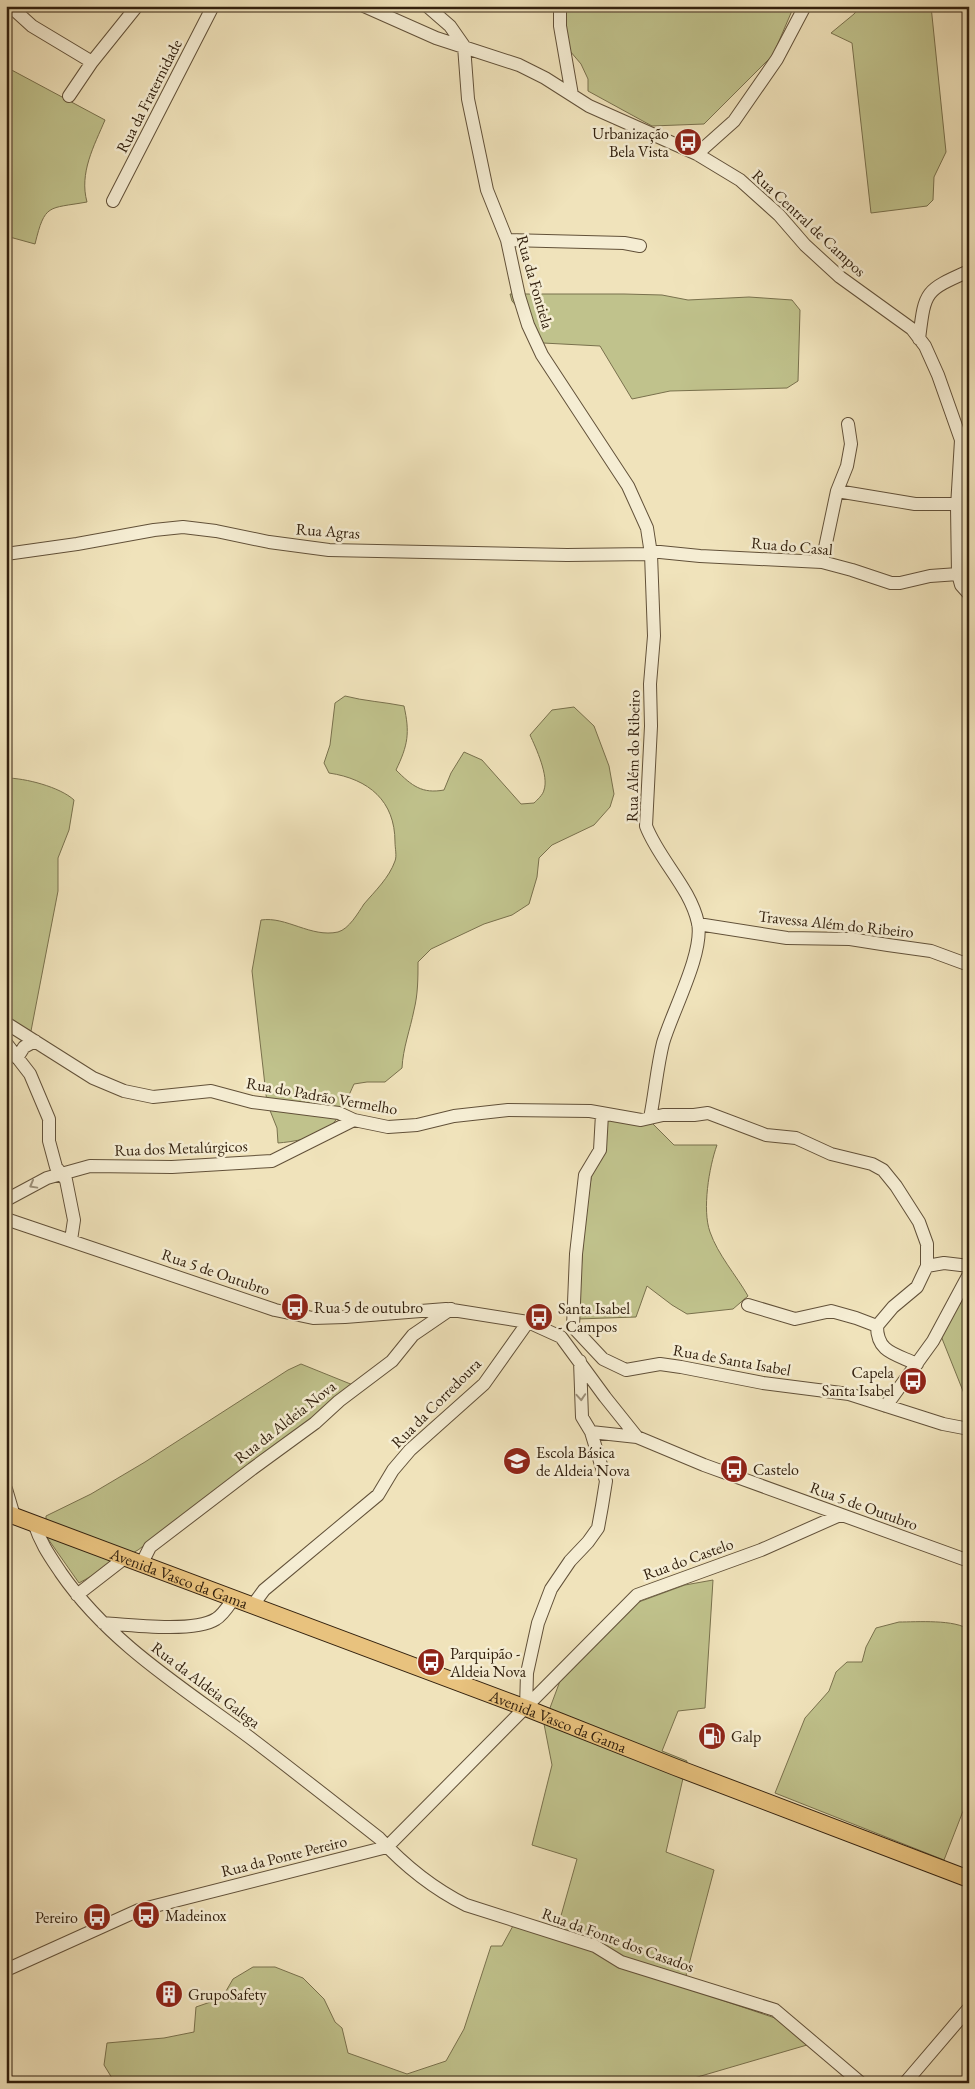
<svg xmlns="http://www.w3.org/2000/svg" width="975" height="2089" font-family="'EB Garamond',serif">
<rect width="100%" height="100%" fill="#f0e3bb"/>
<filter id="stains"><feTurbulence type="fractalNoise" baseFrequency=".004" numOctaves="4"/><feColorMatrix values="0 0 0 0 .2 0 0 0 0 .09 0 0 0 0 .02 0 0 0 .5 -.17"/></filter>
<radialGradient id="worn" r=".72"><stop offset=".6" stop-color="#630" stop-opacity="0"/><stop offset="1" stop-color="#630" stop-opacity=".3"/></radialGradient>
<!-- green -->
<path fill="#c0c28c" stroke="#79714d" d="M556,6H794L773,55L704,124L652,126L588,91V79L581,64L570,51Z
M861,6H931L946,152L934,177L933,200L927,206L871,213L852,43L831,33L854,14Z
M6,67L105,120C94,146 79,173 87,202C48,209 45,203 35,244L6,236Z
M510,294H624L662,295L688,300L749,297L792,300L800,310L798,381L787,388L670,391L632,399L600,346L543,343L525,316L512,301Z
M345,696C364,701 384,702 404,706C410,733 408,745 396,770C412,786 422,794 444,790L451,773L464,752L482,760L521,804L534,803C537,800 543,795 544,790C549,776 536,748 530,735L552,710L574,707L594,726L609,766L614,794L610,807L594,825L552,845L539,858L537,877L529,904L512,915L484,924L431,949L418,962C418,978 418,994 414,1010C410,1030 403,1048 402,1068L385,1082H367L354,1084C349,1095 338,1121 329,1128C319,1138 291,1142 278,1143L277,1128L267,1103L252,971L261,920C286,916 311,938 338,932C349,929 358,913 364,904C375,891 389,878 395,861C397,856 395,848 395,842C395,801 369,779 329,773L324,763L330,745L335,703Z
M6,778C25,778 60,787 74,800L69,830L58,858V891L31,1031L6,1018Z
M601,1118L649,1120L674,1145H717C709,1167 702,1210 710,1232C718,1255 736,1275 748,1296L733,1309L687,1314L672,1305L647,1286L636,1317L577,1319L586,1209Z
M969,1270V1406L939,1331Z
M301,1364L353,1385L287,1438L138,1550L79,1583L46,1536V1516L91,1494L145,1462L288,1370Z
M713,1580L705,1708L678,1711L662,1751L687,1761L666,1852L714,1870L683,1987L775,2018L807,2045L677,2083H115L104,2065L107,2043L164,2038L194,2032L196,2007L222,1998L233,1979L253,1967H275L303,1978L324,1999L335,2022L342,2028L348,2053L407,2074L446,2061L464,2029L491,1946H502L514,1924L555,1937L577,1859L532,1845L552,1765L544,1724L560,1681L636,1603L685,1585Z
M899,1622C916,1622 956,1619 969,1630V1807L965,1806L944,1860L775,1793L805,1718L829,1691L836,1672L847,1662H862L866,1647L876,1628Z"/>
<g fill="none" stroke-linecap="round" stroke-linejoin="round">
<!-- minor casing -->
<g stroke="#625139" stroke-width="14">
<path id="minor" d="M10,6L32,26L92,62
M364,6L436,38L519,65L545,78L589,106L697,154L740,180L779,215L805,245L840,277L912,329L925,346L938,375L961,440L957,507L958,574L961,585L969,594
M427,6L450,26L464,46L468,99L487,190L507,240L519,296L528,325L542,355L628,486L647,528L651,554L654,636L650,684L651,726L646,826C659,860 690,887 698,923C704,953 672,1012 663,1043C657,1067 655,1093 650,1118
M560,6V26L572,95
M69,96L92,62L137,6
M697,154L734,121L777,59L805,6
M113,201L213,6
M507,240L624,243L640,246
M919,339C925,291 924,291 969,271
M837,491L915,504H957
M650,551L700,556L822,562L852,570L891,583H900L930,576L958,574
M6,554L77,544L154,530L183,527L216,531L269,542L329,550L567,555L651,554
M822,562L837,491L847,466L851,444L848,424
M698,924L787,938L850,939L888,945L931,951L969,965
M6,1023L93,1078L124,1091L153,1097L211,1091L252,1102L339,1113L354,1120L388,1127L417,1125L454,1116L508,1110L590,1111L641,1120L663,1115H694L708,1113L766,1135L796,1138L831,1154L872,1164L883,1170L896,1186L919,1222L927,1244V1266L917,1287L893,1307L877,1326C877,1353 896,1354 917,1364
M6,1043L30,1074L49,1119V1141L56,1167L66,1180L74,1220L71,1240
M17,1058L24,1047L35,1041
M6,1200L47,1178L90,1166L172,1167L272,1161L354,1120
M6,1219L275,1310L313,1318L345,1317L446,1309L528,1322L561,1337L605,1397L637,1437L704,1465L969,1561
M927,1266L944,1263L969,1266
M748,1305L795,1319L831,1311L856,1318L877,1326
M573,1327L603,1359L626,1370L660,1364L681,1367L763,1383L849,1394L943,1424L969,1429
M573,1327L576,1254L585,1175L600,1150L602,1114
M886,1406L933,1341L969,1274
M591,1432L637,1437
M6,1489L14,1516
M34,1523C41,1544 49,1555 61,1573C110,1644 185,1689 253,1740C295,1772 337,1805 379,1838C403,1864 434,1889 466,1905L595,1946L621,1962L775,2010L861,2083
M142,1563L150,1547L252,1469L315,1423L339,1401L392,1361L413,1335L451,1309
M77,1595L126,1557
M253,1605L264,1590L378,1495L393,1470L410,1450L484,1384L528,1322
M103,1623C130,1625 194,1633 216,1619C223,1615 229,1605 234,1598
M526,1708L527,1673L538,1623L551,1589L570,1561L588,1542L598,1528L602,1506L606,1481L591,1432L582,1417L580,1361
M6,1970L139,1910L387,1847L637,1595L761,1550L840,1515
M905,2083L969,2008"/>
</g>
<!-- major casing -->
<g stroke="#32200e" stroke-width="18">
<g id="major">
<path id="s1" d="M6,1513L526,1708L675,1767L969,1879"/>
</g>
</g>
<!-- minor -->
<use href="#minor" stroke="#f5edd3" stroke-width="12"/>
<!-- major -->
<use href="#major" stroke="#e8c27e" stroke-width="16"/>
</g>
<!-- one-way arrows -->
<defs><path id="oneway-chevron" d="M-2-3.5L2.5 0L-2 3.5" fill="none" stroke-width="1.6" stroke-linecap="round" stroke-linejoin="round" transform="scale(1.25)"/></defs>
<g stroke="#9d917a">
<use href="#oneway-chevron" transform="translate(33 1185) rotate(151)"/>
<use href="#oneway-chevron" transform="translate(581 1397) rotate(86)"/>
</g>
<!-- icons -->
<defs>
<g id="bus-disc" transform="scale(1.4375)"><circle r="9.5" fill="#8f2418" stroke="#f5edd3"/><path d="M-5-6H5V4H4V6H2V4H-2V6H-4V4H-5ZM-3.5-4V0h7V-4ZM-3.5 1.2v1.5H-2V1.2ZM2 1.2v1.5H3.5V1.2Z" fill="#fff"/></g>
<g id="school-disc" transform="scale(1.4375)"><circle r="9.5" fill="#8f2418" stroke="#f5edd3"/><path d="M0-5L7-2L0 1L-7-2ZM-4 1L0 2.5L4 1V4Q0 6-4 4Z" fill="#fff"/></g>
<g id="fuel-disc" transform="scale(1.4375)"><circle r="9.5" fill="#8f2418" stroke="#f5edd3"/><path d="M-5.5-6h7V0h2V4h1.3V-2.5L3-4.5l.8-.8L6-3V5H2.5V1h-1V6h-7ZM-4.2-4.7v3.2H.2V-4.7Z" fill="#fff"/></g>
<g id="building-disc" transform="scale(1.4375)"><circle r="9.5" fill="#8f2418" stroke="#f5edd3"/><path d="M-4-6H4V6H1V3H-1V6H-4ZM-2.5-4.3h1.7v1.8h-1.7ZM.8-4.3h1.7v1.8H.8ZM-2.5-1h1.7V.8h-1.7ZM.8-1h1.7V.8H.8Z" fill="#fff"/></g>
</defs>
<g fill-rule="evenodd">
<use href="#bus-disc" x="688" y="142"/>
<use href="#bus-disc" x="295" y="1307"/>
<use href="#bus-disc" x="539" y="1317"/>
<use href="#bus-disc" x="913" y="1381"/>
<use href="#school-disc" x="517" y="1461"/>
<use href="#bus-disc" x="734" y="1469"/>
<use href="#bus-disc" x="431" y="1662"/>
<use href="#fuel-disc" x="712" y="1736"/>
<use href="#bus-disc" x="146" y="1915"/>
<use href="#bus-disc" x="97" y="1917"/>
<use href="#building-disc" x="169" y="1994"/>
</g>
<g text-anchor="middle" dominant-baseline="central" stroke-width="5" stroke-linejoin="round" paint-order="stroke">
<!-- street labels -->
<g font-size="16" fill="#32200e" stroke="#f5edd3">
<text transform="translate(149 96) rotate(-63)">Rua da Fraternidade</text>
<text transform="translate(809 223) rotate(43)">Rua Central de Campos</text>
<text transform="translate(535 282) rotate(74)">Rua da Fontiela</text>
<text transform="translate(328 531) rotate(4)">Rua Agras</text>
<text transform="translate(792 546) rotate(5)">Rua do Casal</text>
<text transform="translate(633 756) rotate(-89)">Rua Além do Ribeiro</text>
<text transform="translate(836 924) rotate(6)">Travessa Além do Ribeiro</text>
<text transform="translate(322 1096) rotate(10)">Rua do Padrão Vermelho</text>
<text transform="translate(181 1148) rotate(-2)">Rua dos Metalúrgicos</text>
<text transform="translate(216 1272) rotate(19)">Rua 5 de Outubro</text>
<text transform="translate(732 1360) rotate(10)">Rua de Santa Isabel</text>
<text transform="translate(436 1403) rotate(-45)">Rua da Corredoura</text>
<text transform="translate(285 1422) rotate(-38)">Rua da Aldeia Nova</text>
<text transform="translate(864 1506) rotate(20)">Rua 5 de Outubro</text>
<text transform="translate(688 1559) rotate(-20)">Rua do Castelo</text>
<text stroke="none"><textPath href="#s1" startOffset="185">Avenida Vasco da Gama</textPath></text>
<text transform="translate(206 1685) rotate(37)">Rua da Aldeia Galega</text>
<text stroke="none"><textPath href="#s1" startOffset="590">Avenida Vasco da Gama</textPath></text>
<text transform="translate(284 1856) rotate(-14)">Rua da Ponte Pereiro</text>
<text transform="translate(618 1940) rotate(20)">Rua da Fonte dos Casados</text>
</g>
<!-- poi labels -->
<g font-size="16" fill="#32200e" stroke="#f5edd3" text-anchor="start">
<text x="669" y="133" text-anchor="end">Urbanização<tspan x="669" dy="18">Bela Vista</tspan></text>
<text x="314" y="1307">Rua 5 de outubro</text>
<text x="558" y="1308">Santa Isabel<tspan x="558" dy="18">- Campos</tspan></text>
<text x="894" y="1372" text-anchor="end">Capela<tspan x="894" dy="18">Santa Isabel</tspan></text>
<text x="536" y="1452">Escola Básica<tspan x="536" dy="18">de Aldeia Nova</tspan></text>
<text x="753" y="1469">Castelo</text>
<text x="450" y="1653">Parquipão -<tspan x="450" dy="18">Aldeia Nova</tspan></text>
<text x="731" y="1736">Galp</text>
<text x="165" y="1915">Madeinox</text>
<text x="78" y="1917" text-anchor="end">Pereiro</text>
<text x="188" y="1994">GrupoSafety</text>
</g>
</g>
<!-- margin -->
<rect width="975" height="2089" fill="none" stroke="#f0e3bb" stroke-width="25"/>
<rect x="8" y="8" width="960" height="2074" fill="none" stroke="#32200e" stroke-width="2.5"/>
<rect x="12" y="12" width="950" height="2064" fill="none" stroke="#32200e"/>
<rect width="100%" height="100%" filter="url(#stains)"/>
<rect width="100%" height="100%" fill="url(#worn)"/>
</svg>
